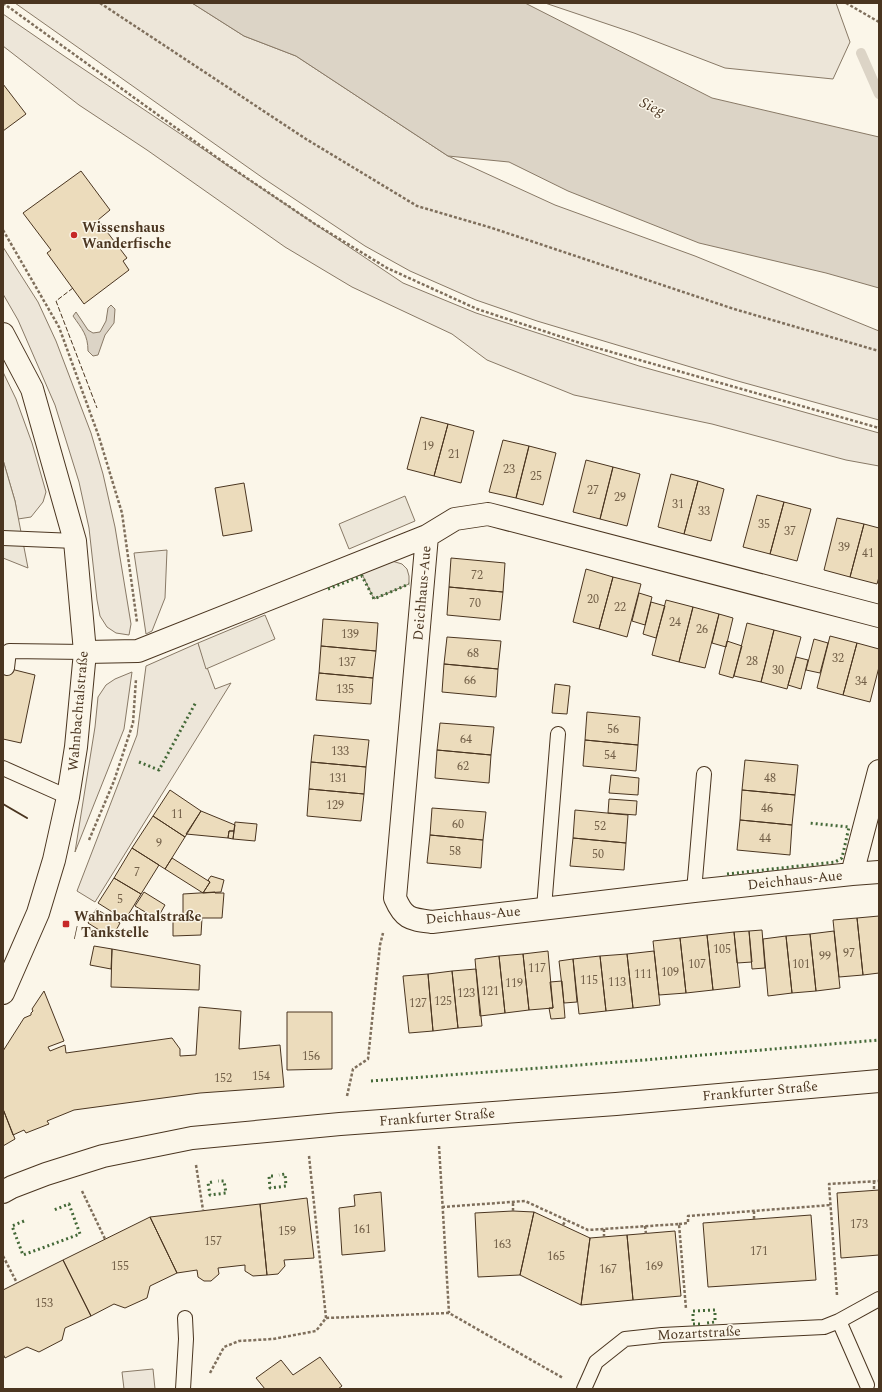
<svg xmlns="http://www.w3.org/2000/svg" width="882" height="1392" font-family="Spectral,serif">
<rect width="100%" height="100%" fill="#fbf6e9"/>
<!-- green -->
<path fill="#ede6d9" stroke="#887966" d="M15,3H192L244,36L296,56L448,156L555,205L695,256L879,331V420L734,380L537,321L476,300L410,271L365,246L263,178Z
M545,3H836L850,42L833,79L725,68L634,33Z
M3,14L64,56L403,283L476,313L639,366L879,433V466L846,460L712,424L574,395L487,360L452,334L352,287L285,247L147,150L79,105L3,46Z
M3,247L38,302L56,341L91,433L103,474L115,527L131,624L129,635L116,633L107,627L100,616L97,600L89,528L79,482L55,405L18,320L3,294Z
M3,372L16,399L32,443L46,492L43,502L31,517L18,519L15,501L3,460Z
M167,550L165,598L152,631L146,634L134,553Z
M198,643L215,689L231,683L95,902L77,891L137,735L146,666Z
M132,672L124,729L75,852L95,727L98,697L106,685L115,679Z
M153,1369L155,1389H124L122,1372Z"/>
<!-- parking -->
<path fill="#ede7d9" stroke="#887966" d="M3,460L15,501L28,568L3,558Z
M405,496L415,521L349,549L339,524Z
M392,561L402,564L407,569L409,576V584L374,599L362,574Z
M265,615L275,639L206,669L198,643Z"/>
<!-- water -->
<path fill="#dcd4c6" stroke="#887966" d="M192,3H525L712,98L879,137V288L826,273L699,243L568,191L509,162L448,156L296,56L244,36Z
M111,305L115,309L114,323L105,335L98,355L93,356L88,351C88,335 82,329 73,316L76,312L88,330L93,333L100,332L106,321L108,308Z"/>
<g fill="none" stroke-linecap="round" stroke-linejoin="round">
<!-- stream -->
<path stroke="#dcd4c6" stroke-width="10" d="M861,53L879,94"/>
</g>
<!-- building -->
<path fill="#ecdcbc" stroke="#4a3520" d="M3,84L26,114L3,131Z
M81,171L110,210L98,220L127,258L123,261L129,270L84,304L47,253L51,250L23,213Z
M421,417L448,424L434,476L407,469Z
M448,424L474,431L461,483L434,476Z
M503,440L529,446L516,498L489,492Z
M529,446L556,453L543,505L516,498Z
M586,460L613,467L600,519L573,512Z
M613,467L640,474L627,526L600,519Z
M671,474L698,481L684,534L658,527Z
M698,481L724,489L711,541L684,534Z
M244,483L252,531L223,536L215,488Z
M757,495L784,502L770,554L743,547Z
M784,502L811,509L797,561L770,554Z
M837,518L864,524L850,577L824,570Z
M864,524L879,528V577L877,584L850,577Z
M451,558L505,563L503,592L449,587Z
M586,569L613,577L599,629L573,622Z
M613,577L641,584L627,637L599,629Z
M449,587L503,592L500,620L447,615Z
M639,593L652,597L645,625L632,621Z
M666,600L693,607L679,662L652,655Z
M651,602L665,606L656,638L643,634Z
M693,607L719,614L705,668L679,662Z
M719,614L733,618L726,647L712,643Z
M323,619L378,623L376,651L321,646Z
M747,623L774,630L761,682L734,676Z
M774,630L801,637L787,689L761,682Z
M830,636L857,643L843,695L817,688Z
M447,637L501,641L498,669L444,664Z
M814,639L828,643L820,673L806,670Z
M727,641L742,646L733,678L719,674Z
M857,643L879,649V667L870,702L843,695Z
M321,646L376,651L373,678L319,673Z
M796,657L808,660L801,689L788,685Z
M444,664L498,669L496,697L442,692Z
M3,667L35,675L21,743L3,739Z
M319,673L373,678L371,704L316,700Z
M555,684L570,686L567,714L552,713Z
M587,712L640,717L638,745L585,740Z
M440,723L494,727L491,755L437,750Z
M314,735L369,740L366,767L311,762Z
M585,740L638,745L636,771L583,766Z
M437,750L491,755L489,783L435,778Z
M745,760L798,765L795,795L742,790Z
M311,762L366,767L364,794L309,789Z
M611,775L639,778L638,795L609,793Z
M309,789L364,794L361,821L307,816Z
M170,790L201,811L185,837L153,816Z
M742,790L795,795L792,825L740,820Z
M609,799L637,801L636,815L608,813Z
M432,808L486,812L483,840L430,835Z
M575,810L628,815L626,843L573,838Z
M201,811L235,825L234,831H229L228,838L186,834Z
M153,816L185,837L165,869L132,848Z
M740,820L792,825L790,855L737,850Z
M235,822L257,824L255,841L233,839Z
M229,831H234L233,839L228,838Z
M430,835L483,840L481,868L427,863Z
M573,838L626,843L624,870L570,866Z
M132,848L159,865L141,894L114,878Z
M172,858L210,882L203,893L165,869Z
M211,876L224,880L221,892L203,893L210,882L208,880Z
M114,878L141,894L125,920L98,903Z
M144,892L165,905L157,919L135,906Z
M215,892V893H224L222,918H202L201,935L173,936V920L183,921V894Z
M96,909L120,923L112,938L88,923Z
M879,916V973L863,975L857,918Z
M857,918L863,975L839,977L833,920Z
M762,930L765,968L752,969L749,931Z
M749,931L752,962L737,963L734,932Z
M834,931L840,988L816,991L810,934Z
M734,932L740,987L713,990L707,935Z
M810,934L816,991L792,993L786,936Z
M707,935L713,990L686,993L680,938Z
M786,936L792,993L768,996L763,939Z
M680,938L686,993L659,995L653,941Z
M94,946L112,949L111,969L90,965Z
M112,949L200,965L199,990L111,987Z
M548,951L553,1008L529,1010L523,954Z
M654,951L660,1005L633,1008L627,954Z
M523,954L529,1010L505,1013L499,956Z
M627,954L633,1008L606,1011L600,956Z
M499,956L505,1013L480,1016L475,959Z
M600,956L606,1011L579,1014L573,959Z
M573,959L577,1002L564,1003L559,961Z
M476,969L482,1026L458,1028L452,971Z
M452,971L458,1028L433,1031L428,974Z
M428,974L433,1031L409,1033L403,976Z
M562,981L565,1018L551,1019L549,1008H553L550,982Z
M44,991L64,1041L48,1047L50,1051L65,1045L66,1053L172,1038L180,1049V1056L196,1055L199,1007L241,1011L239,1049L280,1045L284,1087L200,1093L74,1110L47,1121L49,1124L26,1133L24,1130L13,1135L3,1109V1051L24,1018L31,1015V1013L33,1011L32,1009Z
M287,1012H332V1069L287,1070Z
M3,1109L15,1139L3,1146Z
M879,1190V1255L841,1258L837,1193Z
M381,1192L385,1251L342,1255L339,1208L355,1206L354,1195Z
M307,1198L314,1258L284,1260L285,1266L278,1274L267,1275L260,1204Z
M260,1204L267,1275L253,1276L245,1271V1265L218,1268L219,1274L211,1281H204L198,1277L197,1270L177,1273L150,1217Z
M513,1211L534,1212L520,1275L478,1277L475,1213Z
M534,1212L590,1238L581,1305L520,1275Z
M811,1215L816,1280L708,1287L703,1223Z
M150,1217L177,1273L150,1286L147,1298L125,1308L114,1304L91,1316L63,1260Z
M675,1231L681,1296L633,1300L627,1235Z
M627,1235L633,1300L581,1305L590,1238Z
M63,1260L91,1316L65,1328L62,1340L39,1352L27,1347L5,1358L3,1354V1290Z
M320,1357L342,1386L338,1389H265L256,1378L281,1360L293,1375Z"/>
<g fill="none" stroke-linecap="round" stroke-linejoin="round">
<!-- service casing -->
<g stroke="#4a3520" stroke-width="16">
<path id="service" d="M3,538L75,541
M7,668L9,651L85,652
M3,768L68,797
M694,891L704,774
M544,908L558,734
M839,1321L879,1299
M183,1389L186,1339L185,1318
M584,1389L596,1362L625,1339L662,1335L824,1327L839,1321L867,1385"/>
</g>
<!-- minor casing -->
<g stroke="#4a3520" stroke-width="24">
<path id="minor" d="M427,536L395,898C404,919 410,919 432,922L694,891L852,874L879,771
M85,652L138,651L427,536L455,519L488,514L879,616
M852,874L879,872"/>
</g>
<!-- secondary casing -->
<g stroke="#4a3520" stroke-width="24">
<path id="secondary" d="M3,334L32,389L75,541L85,652L76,747L68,797L54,860L38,913L3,993
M3,1192L12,1187L46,1174L103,1156L192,1138L340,1124L616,1104L879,1081"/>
</g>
<!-- path -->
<path stroke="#7f6f5c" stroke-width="2.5" stroke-dasharray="3 2" stroke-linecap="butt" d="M3,3L226,164L315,224L387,268L477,309L583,344L879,428
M100,3L306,139L417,206L492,228L734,309L879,351
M846,3L879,22
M3,230L59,327L99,437L122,513L137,622
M89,840L114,781L133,723L136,679
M347,1096L353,1069L368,1059L380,945L383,933
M439,1146L449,1313
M309,1156L326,1318
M196,1165L203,1210
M874,1181V1191
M82,1191L105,1239
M442,1207L525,1201L588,1230L679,1224L686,1309
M513,1211V1202
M754,1211V1219
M679,1224L688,1223V1216L831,1205
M563,1225L566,1220
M645,1226L646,1234
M604,1229V1238
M3,1256L17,1283
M837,1295L829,1184L879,1181
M210,1373L224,1347L239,1341L273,1339L316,1331L326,1318L449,1313L563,1378"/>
<!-- service -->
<use href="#service" stroke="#fbf6e9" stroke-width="14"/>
<!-- minor -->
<use href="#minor" stroke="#fbf6e9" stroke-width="22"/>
<!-- secondary -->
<use href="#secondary" stroke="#fbf6e9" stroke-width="22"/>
<!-- hedge -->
<path stroke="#436837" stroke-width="3" stroke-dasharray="2 3" stroke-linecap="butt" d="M328,589L362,576L374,599L409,584
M139,762L159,770L196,702
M727,874L835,862L842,858L849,827L809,823
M371,1081L644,1060L879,1040
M273,1176H269L270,1188L286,1186L285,1174L279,1175
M212,1182L208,1183L210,1195L226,1193L224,1181H218
M24,1221L12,1226L23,1255L80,1234L69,1204L54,1210
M700,1324H693V1311L715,1310V1322L707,1323"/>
<!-- fence -->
<path stroke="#4a3520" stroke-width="1" stroke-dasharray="5 2" stroke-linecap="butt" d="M73,288L56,301L97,408"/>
<!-- wall -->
<path stroke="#4a3520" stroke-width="2" d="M3,804L27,818"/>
</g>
<!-- markers -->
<g fill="#c62828" stroke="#fbf6e9" stroke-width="1.5">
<circle cx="74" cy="235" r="4"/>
<rect x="62" y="920" width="8" height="8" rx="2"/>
</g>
<g text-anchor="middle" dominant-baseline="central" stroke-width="3" stroke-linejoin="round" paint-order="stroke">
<!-- number labels -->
<g font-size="12" fill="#725f47">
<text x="428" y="446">19</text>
<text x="454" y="454">21</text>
<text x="509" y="469">23</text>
<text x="536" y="476">25</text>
<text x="593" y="490">27</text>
<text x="620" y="497">29</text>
<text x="678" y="504">31</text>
<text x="704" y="511">33</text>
<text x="764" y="524">35</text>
<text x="790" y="531">37</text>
<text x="844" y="547">39</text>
<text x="868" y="553">41</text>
<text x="477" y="575">72</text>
<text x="593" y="599">20</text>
<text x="475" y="603">70</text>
<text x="620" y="607">22</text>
<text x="675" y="622">24</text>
<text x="702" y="629">26</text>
<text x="350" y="634">139</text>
<text x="473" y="653">68</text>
<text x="838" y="658">32</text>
<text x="752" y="661">28</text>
<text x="347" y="662">137</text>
<text x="778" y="670">30</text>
<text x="470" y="680">66</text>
<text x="861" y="681">34</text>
<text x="345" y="689">135</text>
<text x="613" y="729">56</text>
<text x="466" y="739">64</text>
<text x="340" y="751">133</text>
<text x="610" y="755">54</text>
<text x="463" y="766">62</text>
<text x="338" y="778">131</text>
<text x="770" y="778">48</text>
<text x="335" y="805">129</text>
<text x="767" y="808">46</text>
<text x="177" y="814">11</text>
<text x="458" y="824">60</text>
<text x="600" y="826">52</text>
<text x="765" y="838">44</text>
<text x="159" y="843">9</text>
<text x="455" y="851">58</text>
<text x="598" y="854">50</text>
<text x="137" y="872">7</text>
<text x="120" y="899">5</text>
<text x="722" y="949">105</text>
<text x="849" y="953">97</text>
<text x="825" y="956">99</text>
<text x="697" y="964">107</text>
<text x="801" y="964">101</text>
<text x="537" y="968">117</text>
<text x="670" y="972">109</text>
<text x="643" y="974">111</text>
<text x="589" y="980">115</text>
<text x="617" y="982">113</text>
<text x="514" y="983">119</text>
<text x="490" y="991">121</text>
<text x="466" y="993">123</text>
<text x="443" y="1001">125</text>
<text x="418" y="1003">127</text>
<text x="311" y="1056">156</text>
<text x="261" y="1076">154</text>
<text x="223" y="1078">152</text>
<text x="859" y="1224">173</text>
<text x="362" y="1229">161</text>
<text x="287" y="1231">159</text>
<text x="213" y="1241">157</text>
<text x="502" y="1244">163</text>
<text x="759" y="1251">171</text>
<text x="556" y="1256">165</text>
<text x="120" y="1266">155</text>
<text x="654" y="1266">169</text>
<text x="608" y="1269">167</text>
<text x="44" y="1303">153</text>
</g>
<!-- poi labels -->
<g font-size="14" font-weight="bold" fill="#4a3520" stroke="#fbf6e9" text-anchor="start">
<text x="82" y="227">Wissenshaus<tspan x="82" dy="16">Wanderfische</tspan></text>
<text x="74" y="916">Wahnbachtalstraße<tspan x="74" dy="16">/ Tankstelle</tspan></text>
</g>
<!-- street labels -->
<g font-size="14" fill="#4a3520" stroke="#fbf6e9">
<text transform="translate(422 593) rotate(-85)">Deichhaus-Aue</text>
<text transform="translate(78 711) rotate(-85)">Wahnbachtalstraße</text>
<text transform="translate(795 880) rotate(-6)">Deichhaus-Aue</text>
<text transform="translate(473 915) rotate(-5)">Deichhaus-Aue</text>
<text transform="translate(760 1091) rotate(-5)">Frankfurter Straße</text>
<text transform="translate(437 1117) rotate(-4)">Frankfurter Straße</text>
<text transform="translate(699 1333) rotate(-3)">Mozartstraße</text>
</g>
<!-- water labels -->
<g font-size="15" font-style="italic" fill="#4a3520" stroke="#fbf6e9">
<text transform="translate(652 107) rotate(25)">Sieg</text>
</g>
</g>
<!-- border -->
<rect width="882" height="1392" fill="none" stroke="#4a3520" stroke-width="8"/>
</svg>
